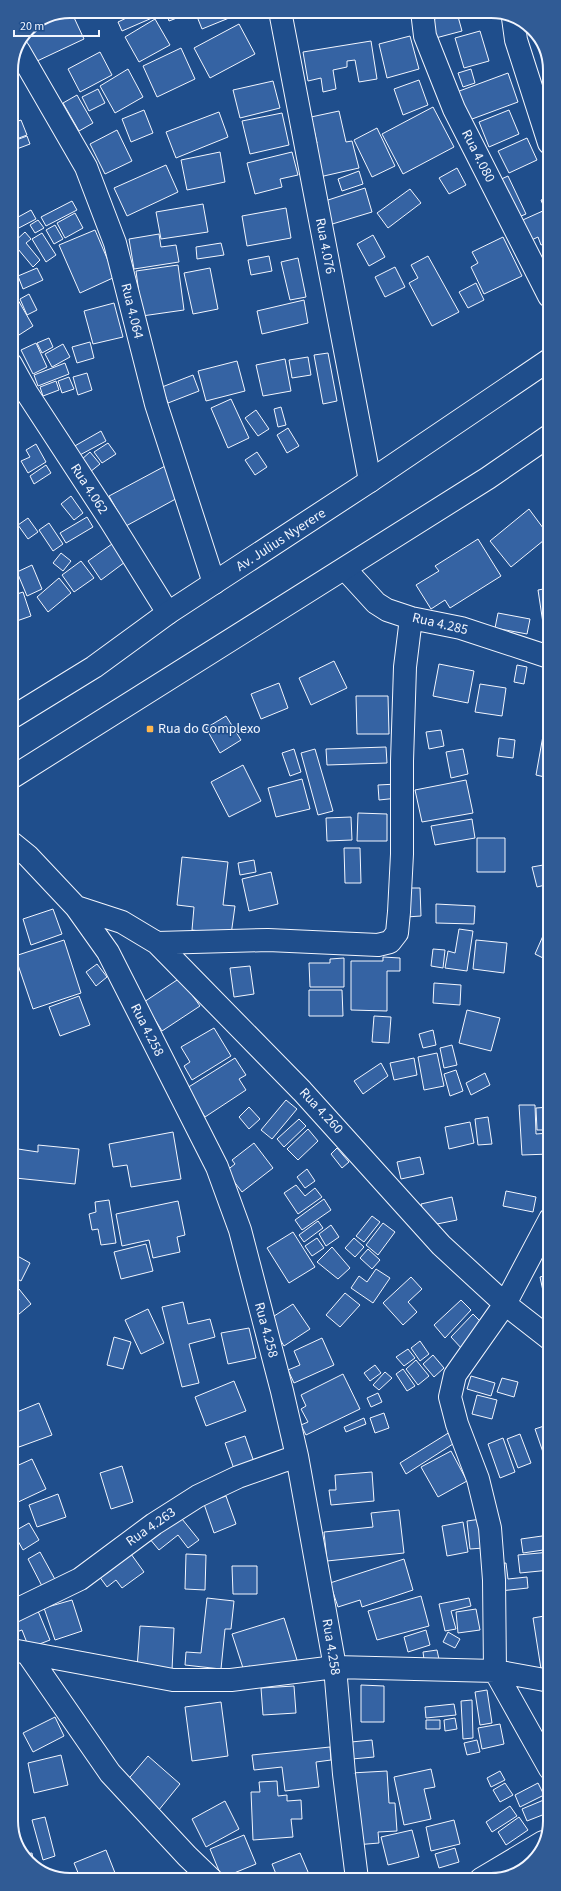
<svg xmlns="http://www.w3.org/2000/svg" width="561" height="1891" font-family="'Source Sans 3',sans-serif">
<rect width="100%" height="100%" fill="#1f4e8c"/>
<!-- building -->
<path fill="#3563a3" stroke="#f2f6ff" d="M71,11L84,39L35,62L25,38L29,28Z
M115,11H130L118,17Z
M141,11H149L152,18L122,31L118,22Z
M166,11H195L169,21Z
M204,11H226L229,18L202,29L196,14Z
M457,13L462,31L432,39L427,21Z
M155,19L170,45L139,62L125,37Z
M239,24L255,54L210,78L194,48Z
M480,31L489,61L464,68L455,38Z
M410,36L419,69L387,78L379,44Z
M371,41L377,79L359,82L355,60L347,61V67L333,70L336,89L323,92L321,78L308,81L303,52Z
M181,48L195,79L157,97L143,66Z
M100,52L112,75L80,92L68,69Z
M128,69L143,97L115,113L100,86Z
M471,69L475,83L463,87L458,73Z
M508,73L518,102L464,122L454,93Z
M419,80L428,105L403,115L394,89Z
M273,81L280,108L240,118L233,90Z
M98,89L105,103L89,111L82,97Z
M77,95L93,123L79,131L63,103Z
M433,107L454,147L403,174L382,134Z
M144,110L153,133L131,142L122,119Z
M509,110L519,134L489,147L479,122Z
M339,111L346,142L352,141L359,168L315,178L307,145L317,143L311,117Z
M219,112L228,137L176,158L166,132Z
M282,113L289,145L250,154L242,121Z
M21,120L27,135L11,141V124Z
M377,128L395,166L372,177L354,140Z
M117,130L132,161L105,174L90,144Z
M27,136L30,144L14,150L11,142Z
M527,138L537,160L509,173L498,151Z
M220,152L225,182L187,190L181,160Z
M292,152L298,175L280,179L282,187L255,194L247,163Z
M166,165L178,192L127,216L114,188Z
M457,168L466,185L449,194L439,178Z
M359,171L363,184L342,191L338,179Z
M508,176L526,214L514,219L497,181Z
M365,188L372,212L329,225L322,202Z
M410,189L421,203L388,228L377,213Z
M549,197V242L541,245L538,237L525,243L516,223L545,210L541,200Z
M72,201L77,210L46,226L41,217Z
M203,204L208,232L161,239L156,212Z
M286,208L291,238L247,246L242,216Z
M31,210L36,219L15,230L11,221Z
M75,213L83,228L65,238L57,223Z
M38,220L44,228L35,233L30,225Z
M55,225L63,239L54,244L46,230Z
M95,230L115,277L80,293L59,245Z
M25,232L31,239L26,243L40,260L33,267L13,243Z
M42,233L56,255L46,262L32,239Z
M159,234L161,247L176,245L179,262L134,269L129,239Z
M373,235L385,257L369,266L357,244Z
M503,237L522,276L484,294L471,267L478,263L472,252Z
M221,243L224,255L197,259L196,247Z
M269,256L272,271L251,275L248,260Z
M428,256L459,312L432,326L409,283L418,278L411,265Z
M298,258L306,297L290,300L281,262Z
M178,265L184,310L142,316L136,271Z
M395,267L405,287L385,297L375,277Z
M37,268L43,280L23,289L18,276Z
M210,268L218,309L193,314L184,273Z
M476,283L484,300L468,308L459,292Z
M29,294L37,310L27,315L20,299Z
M18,300L33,326L19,335L11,322V304Z
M304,300L308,323L262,334L257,311Z
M114,303L123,337L93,344L84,311Z
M49,338L53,347L42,353L37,343Z
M90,342L94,358L77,363L72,347Z
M36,343L47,367L33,374L21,350Z
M63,344L70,357L52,367L45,354Z
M328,353L337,401L323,404L314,355Z
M308,357L311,375L292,378L289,360Z
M285,359L291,391L263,396L256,365Z
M237,361L245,391L206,401L198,371Z
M65,363L69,374L38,386L34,375Z
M87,373L92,390L78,395L73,377Z
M193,375L199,391L168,403L162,387Z
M69,377L74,389L62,393L58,381Z
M56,381L59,390L43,396L40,387Z
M231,399L249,438L228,448L211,408Z
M281,407L286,425L278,427L274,409Z
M256,410L269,429L258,436L245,418Z
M288,428L299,446L287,453L277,435Z
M101,431L106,441L78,456L73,447Z
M108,443L116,454L102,463L94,452Z
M36,444L46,462L28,473L21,461L30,457L26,450Z
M90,452L100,464L90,472L81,460Z
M257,452L267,467L255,475L245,460Z
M46,465L51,473L34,484L30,476Z
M167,465L183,495L126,526L109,496Z
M71,496L83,513L74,520L61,504Z
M529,509L549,536L511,567L490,541Z
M87,517L93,527L66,543L60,533Z
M28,518L38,532L28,539L18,525Z
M49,523L63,544L53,551L39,530Z
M478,539L501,576L450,608L445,600L431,609L416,585L439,571L435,566Z
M112,544L125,562L101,580L88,561Z
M61,553L71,561L63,571L53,563Z
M81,561L94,578L74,592L62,575Z
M32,565L42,589L27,596L17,572Z
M11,573L17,591L11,592Z
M59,578L71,593L48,612L37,597Z
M549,588V643H546L538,590Z
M23,592L31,616L11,623V596Z
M498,613L530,619L527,634L495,628Z
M334,661L347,688L311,705L299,678Z
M439,664L474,671L468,703L433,696Z
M517,665L527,667L524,684L514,682Z
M279,683L288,708L261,719L251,694Z
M480,684L506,688L502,716L475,712Z
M356,696H388L389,734H357Z
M549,698V722L543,721Z
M226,716L241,740L220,753L206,728Z
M441,730L444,746L429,749L426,732Z
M544,730L549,731V778L536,775Z
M499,738L515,740L513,758L497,756Z
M386,747L387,763L327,765L326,749Z
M294,749L301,772L290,776L282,753Z
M315,749L333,811L318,815L301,753Z
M463,749L468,774L451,778L446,752Z
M243,765L261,801L229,817L211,782Z
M302,779L310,809L276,817L268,788Z
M466,780L473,813L422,822L415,790Z
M397,784L398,798L379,800L378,785Z
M358,813L387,814V841H357Z
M351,817L352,840L327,841L326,818Z
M472,819L475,838L435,845L431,826Z
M549,821V840H547L544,822Z
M477,838H505V872H477Z
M344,848H360L361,883H345Z
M182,857L228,862L223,905L235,906L231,935L192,930L194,907L177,905Z
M254,860L256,872L240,875L238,863Z
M549,864V884L537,887L532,867Z
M271,872L278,904L249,911L242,879Z
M405,888H420L421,916L406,917Z
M436,904L475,906L474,924L436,923Z
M53,909L62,934L31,945L23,919Z
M459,929L473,931L467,971L445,968L448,951L455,953Z
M546,929L549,931V961L535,954Z
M64,940L81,993L33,1009L15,956Z
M476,940L507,943L504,973L473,969Z
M433,949L445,950L443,968L431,966Z
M383,957L400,958V971H387V1011L351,1010V961H383Z
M344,958V987H310L309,963H330V959Z
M97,964L107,977L96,986L86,972Z
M250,966L254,994L234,997L230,968Z
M180,978L200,1006L162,1031L144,1002Z
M434,983L461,985L460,1005L433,1003Z
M309,990H342L343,1016H309Z
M79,996L90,1025L60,1036L49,1007Z
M467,1010L500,1018L491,1051L459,1043Z
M374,1016L391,1017L389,1043L372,1042Z
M214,1028L231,1056L192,1080L184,1066L190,1062L181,1047Z
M433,1030L436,1045L423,1048L419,1034Z
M452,1045L457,1065L444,1068L440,1048Z
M437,1053L444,1086L424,1090L418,1057Z
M235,1058L246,1075L239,1079L246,1090L205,1117L187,1088Z
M414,1058L417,1075L394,1080L390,1063Z
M381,1063L388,1076L363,1094L354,1081Z
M456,1070L463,1091L450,1096L444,1074Z
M485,1073L490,1085L471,1095L466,1083Z
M286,1100L297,1109L272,1139L261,1130Z
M519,1105H535L536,1134L550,1133V1154L522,1155Z
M249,1107L260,1119L249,1129L239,1117Z
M550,1107V1130H537L536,1108Z
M488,1117L492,1144L478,1145L475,1119Z
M299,1119L306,1126L284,1147L277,1139Z
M470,1122L474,1143L449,1149L445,1127Z
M308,1129L318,1141L298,1160L287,1149Z
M173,1132L181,1179L131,1187L127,1165L113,1167L109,1144Z
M254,1143L273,1168L242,1192L226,1171L235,1164L232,1160Z
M38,1145L79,1149L75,1184L15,1178L18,1149L38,1152Z
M337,1148L349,1162L342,1168L331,1154Z
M420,1157L424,1174L401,1179L397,1162Z
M307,1169L315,1181L305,1188L297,1177Z
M296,1185L305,1196L315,1188L322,1197L298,1214L284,1193Z
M506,1191L536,1197L533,1212L503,1206Z
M452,1197L457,1220L427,1226L421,1204Z
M324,1199L331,1210L302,1230L295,1220Z
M109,1200L116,1243L101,1245L98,1229L92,1230L89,1214L96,1212L95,1202Z
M178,1201L185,1235L177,1237L180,1252L153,1258L149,1240L122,1246L116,1214Z
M372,1216L380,1222L364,1242L356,1236Z
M318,1221L323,1228L304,1242L299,1235Z
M383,1223L395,1232L378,1255L366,1245Z
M331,1225L339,1237L326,1246L319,1234Z
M293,1232L315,1267L289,1283L267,1248Z
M317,1238L324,1248L312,1256L305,1246Z
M354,1238L364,1247L355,1257L345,1248Z
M146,1244L153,1271L121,1279L114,1252Z
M332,1247L350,1268L338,1279L317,1262Z
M368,1249L380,1260L372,1269L360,1258Z
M12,1253L30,1263L21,1281L12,1276Z
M550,1257V1273H547L543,1259Z
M376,1269L390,1278L373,1303L351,1288L359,1276L367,1282Z
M550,1274V1289L543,1291L540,1277Z
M411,1277L422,1289L408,1302L417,1312L403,1325L383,1303Z
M19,1289L31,1304L12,1320V1295Z
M345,1293L360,1305L340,1327L326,1315Z
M461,1300L471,1310L445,1338L434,1325Z
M550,1300V1316L543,1304Z
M183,1302L188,1324L210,1319L215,1337L189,1344L199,1383L182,1387L162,1307Z
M293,1304L310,1329L284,1346L272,1326L271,1318Z
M148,1309L164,1343L141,1354L125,1320Z
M473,1314L485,1326L463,1350L451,1337Z
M249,1328L256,1358L228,1364L221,1333Z
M114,1337L131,1342L123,1369L107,1365Z
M322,1338L334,1365L294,1383L288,1370L300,1365L294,1351Z
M420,1341L429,1354L420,1361L411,1348Z
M408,1349L415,1358L404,1366L396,1357Z
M433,1355L444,1368L434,1377L423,1364Z
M416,1360L429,1376L418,1385L406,1369Z
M375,1365L381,1373L370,1381L364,1373Z
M403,1369L415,1386L407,1391L396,1374Z
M385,1372L392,1378L379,1390L373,1385Z
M343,1374L360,1409L306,1435L301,1425L308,1422L301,1409L306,1406L301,1395Z
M471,1376L495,1383L491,1396L467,1389Z
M502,1378L518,1382L514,1397L497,1392Z
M234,1381L246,1411L206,1426L195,1397Z
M378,1393L382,1402L371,1407L367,1398Z
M477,1395L497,1400L492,1419L472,1414Z
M39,1403L52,1435L19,1447L12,1430V1414Z
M384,1413L389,1428L375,1433L370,1418Z
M364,1418L366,1424L346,1432L344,1427Z
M550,1424V1459L546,1461L535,1429Z
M450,1432L456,1442L406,1474L400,1463Z
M520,1434L531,1463L518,1468L507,1439Z
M245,1436L255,1465L235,1472L225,1443Z
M503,1438L515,1472L500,1478L488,1444Z
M451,1451L467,1481L438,1497L421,1467Z
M32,1459L46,1489L16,1503L12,1495V1468Z
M122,1466L133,1502L111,1509L100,1473Z
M372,1472L374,1501L331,1505L329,1490H336L335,1475Z
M58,1494L66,1517L37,1527L29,1505Z
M226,1496L236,1524L214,1533L204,1504Z
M399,1510L404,1553L327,1561L324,1532L373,1527L371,1513Z
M178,1514L199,1540L188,1548L178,1535L159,1550L149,1538Z
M481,1519L484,1548L470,1549L467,1521Z
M463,1522L468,1552L447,1556L442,1526Z
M29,1523L39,1540L23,1550L13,1532Z
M549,1535L550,1549L523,1553L521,1539Z
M40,1552L57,1583L44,1590L28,1559Z
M550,1552V1570L520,1573L518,1555Z
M131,1554L144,1572L122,1588L116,1580L107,1587L99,1576Z
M186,1554L206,1555L205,1590L185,1589Z
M404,1559L413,1590L362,1607L360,1600L338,1607L330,1583Z
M506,1563L508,1579L527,1577L528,1588L500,1591L497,1564Z
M232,1566H257V1594H233Z
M550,1573V1586H545L544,1574Z
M421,1596L429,1626L377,1640L368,1611Z
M207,1598L234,1601L231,1629H225L221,1669L185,1665L186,1652L201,1653Z
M469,1598L471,1606L451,1611L456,1629L445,1631L439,1604Z
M72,1600L82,1631L55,1640L44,1608Z
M476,1609L480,1630L458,1633L456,1612Z
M38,1611L50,1640L29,1648L22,1630L14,1633L12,1622Z
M550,1615V1668L541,1669L533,1618Z
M284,1618L297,1660L253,1674L250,1666L243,1668L232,1634Z
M140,1626L174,1628L172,1670L137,1669Z
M426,1630L430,1645L408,1652L404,1637Z
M448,1632L460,1639L455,1648L443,1642Z
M437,1650L440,1664L425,1667L423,1652Z
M361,1685L384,1686V1722H361Z
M294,1686L296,1713L263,1715L261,1688Z
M487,1690L492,1723L480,1725L475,1692Z
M472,1700L473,1738L463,1739L461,1701Z
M221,1702L228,1756L192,1761L185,1707Z
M454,1704L456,1715L426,1718L425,1707Z
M55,1717L64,1736L33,1752L23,1733Z
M455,1718L457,1729L445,1731L444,1720Z
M426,1720H440V1729H426Z
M500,1724L504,1744L482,1749L478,1728Z
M372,1740L374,1757L352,1759L351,1742Z
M477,1740L480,1752L467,1755L464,1743Z
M330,1747L331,1760L316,1762L319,1787L285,1791L282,1767L254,1770L252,1755Z
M61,1755L68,1785L34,1793L28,1763Z
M148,1756L180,1784L158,1811L125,1783Z
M431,1769L435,1787L424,1789L431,1819L404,1825L394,1777Z
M387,1771L389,1803H395L397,1831L378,1832L379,1843L355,1845L351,1773Z
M500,1771L505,1780L491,1787L487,1778Z
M277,1781L278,1796L287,1795V1801L301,1800L302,1819H291L293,1837L253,1840L251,1792H260L259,1782Z
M505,1783L513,1795L500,1802L493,1790Z
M538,1783L544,1795L520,1807L515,1795Z
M546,1799L550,1812L527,1821L522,1809Z
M225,1801L239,1829L206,1847L192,1819Z
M510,1806L517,1816L492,1832L486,1822Z
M45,1817L55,1856L43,1860L32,1820Z
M519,1817L528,1830L506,1845L498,1832Z
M454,1820L460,1844L431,1851L426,1827Z
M412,1830L419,1857L388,1865L381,1837Z
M244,1835L256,1864L222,1878L210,1849Z
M455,1848L459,1862L439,1868L435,1854Z
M106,1850L117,1878L112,1880H81L74,1863Z
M32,1853L34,1866L31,1865L25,1854Z
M300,1853L311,1879H278L272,1864Z"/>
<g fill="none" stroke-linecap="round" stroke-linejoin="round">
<!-- street casing -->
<g stroke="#f2f6ff" stroke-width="24">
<path id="street" d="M280,11L370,481
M422,11L425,36L454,109L549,296
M513,18L516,40L549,143
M19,51L86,167L115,243L156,404L214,583
M11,364L27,393L110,520L168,613
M345,569L376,603L387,610L411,618L461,628L549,657
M12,843L28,856L76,907L108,952L217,1167L240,1230L282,1391L297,1456L335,1667L344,1774L357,1879
M76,907L122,922L157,943L302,1091L441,1245L505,1304L550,1339
M157,943L268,940L378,945L390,942L397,933L399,912L402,854V761L405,667L411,618
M550,1219L505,1304L455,1375L450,1397L457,1424L478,1479L490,1528L494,1580L495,1671L550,1769
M12,1612L80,1579L154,1524L198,1496L238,1477L297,1456
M12,1650L173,1680H231L335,1667L495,1671L550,1681
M27,1653L110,1773L187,1856L212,1880
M481,1879L543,1842"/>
</g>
<!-- secondary casing -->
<g stroke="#f2f6ff" stroke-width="24">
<path id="secondary" d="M11,718L94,667L168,613L370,481L549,360
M11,778L488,478L549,436"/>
</g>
<!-- street -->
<use href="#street" stroke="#1f4e8c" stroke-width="22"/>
<!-- secondary -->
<use href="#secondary" stroke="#1f4e8c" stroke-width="22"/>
</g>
<!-- markers -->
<rect fill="#ffb74d" stroke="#1f4e8c" stroke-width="1.5" x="146" y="725" width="8" height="8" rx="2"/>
<g text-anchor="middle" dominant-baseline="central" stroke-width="3" stroke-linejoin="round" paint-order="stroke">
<!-- street labels -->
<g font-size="14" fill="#f2f6ff" stroke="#1f4e8c">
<text transform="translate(478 156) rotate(63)">Rua 4.080</text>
<text transform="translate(325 246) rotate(79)">Rua 4.076</text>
<text transform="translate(132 311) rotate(76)">Rua 4.064</text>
<text transform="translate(89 489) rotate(57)">Rua 4.062</text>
<text transform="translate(281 540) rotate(-33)">Av. Julius Nyerere</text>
<text transform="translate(440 624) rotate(13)">Rua 4.285</text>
<text transform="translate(147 1030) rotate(63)">Rua 4.258</text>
<text transform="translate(321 1111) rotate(47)">Rua 4.260</text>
<text transform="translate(266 1330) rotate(75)">Rua 4.258</text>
<text transform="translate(151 1527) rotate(-35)">Rua 4.263</text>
<text transform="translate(331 1647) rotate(81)">Rua 4.258</text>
</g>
<!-- poi labels -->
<g font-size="14" fill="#f2f6ff" stroke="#1f4e8c" text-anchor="start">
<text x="158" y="729">Rua do Complexo</text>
</g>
</g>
<!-- crop -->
<path d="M0 0H561V1891H0ZM70 18H491A52 52 0 0 1 543 70V1821A52 52 0 0 1 491 1873H70A52 52 0 0 1 18 1821V70A52 52 0 0 1 70 18Z" fill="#305b95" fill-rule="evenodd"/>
<path fill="none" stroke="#f2f6ff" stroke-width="2" d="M70 18H491A52 52 0 0 1 543 70V1821A52 52 0 0 1 491 1873H70A52 52 0 0 1 18 1821V70A52 52 0 0 1 70 18Z"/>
<!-- scale -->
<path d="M14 30v6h85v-6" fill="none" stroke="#f2f6ff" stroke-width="2"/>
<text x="20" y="30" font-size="12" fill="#f2f6ff" stroke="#1f4e8c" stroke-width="3" paint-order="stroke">20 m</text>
</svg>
